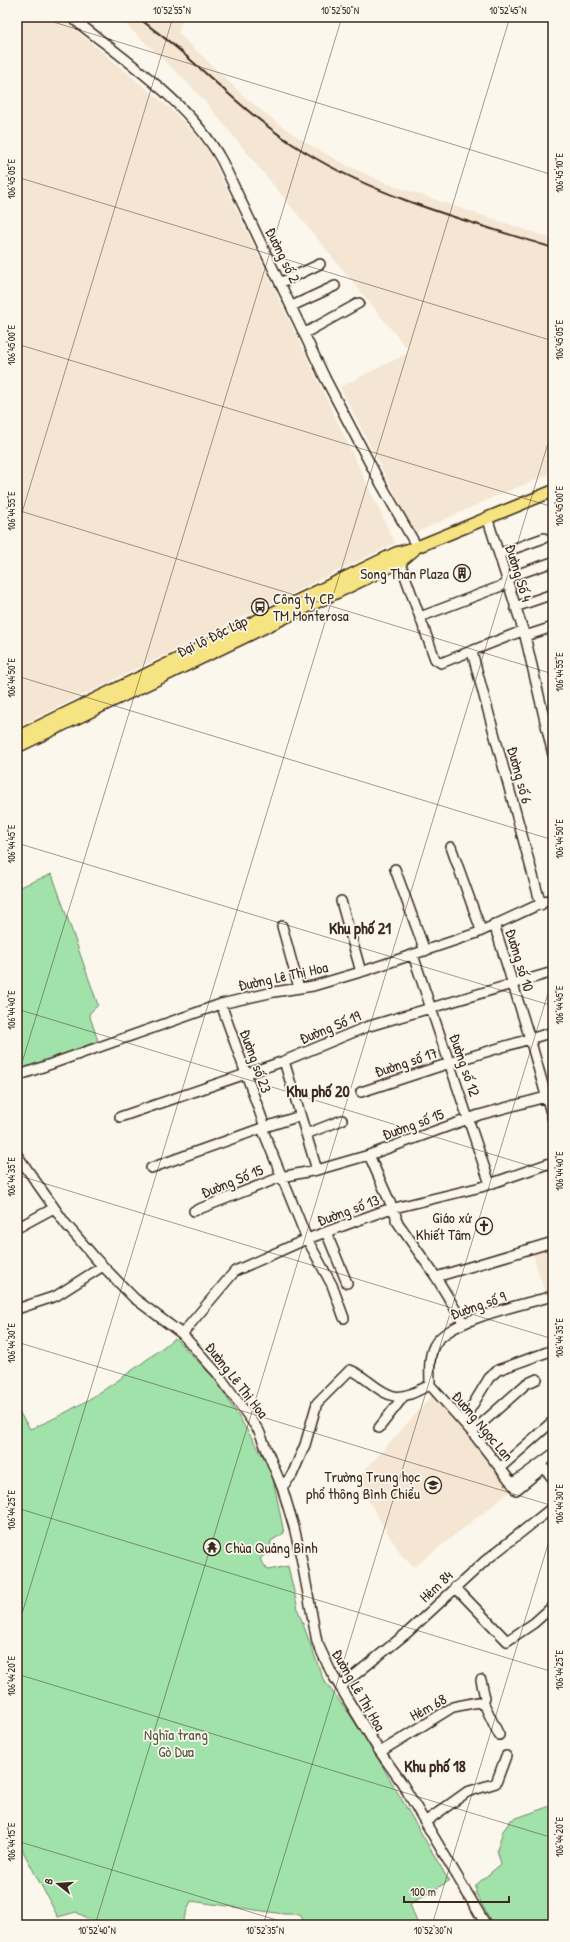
<svg xmlns="http://www.w3.org/2000/svg" width="570" height="1942" font-family="'Patrick Hand',sans-serif">
<rect width="100%" height="100%" fill="#fbf7ec"/>
<filter id="ink" filterUnits="userSpaceOnUse"><feTurbulence type="fractalNoise" baseFrequency=".025" numOctaves="2"/><feDisplacementMap in="SourceGraphic" scale="8" xChannelSelector="R" yChannelSelector="G"/><feConvolveMatrix kernelMatrix="1 2 1 2 8 2 1 2 1" color-interpolation-filters="sRGB"/></filter>
<g filter="url(#ink)">
<!-- built -->
<path fill="#f4e6d2" d="M17,17H60L172,110L204,144L214,162L395,543L17,727Z
M118,17H183L178,33L246,98L280,125L310,145L348,166L388,184L553,239V473L496,496L415,533L340,387L410,352L208,105L185,80Z
M553,1245V1291L545,1294L532,1251Z
M433,1395L512,1490L414,1567L401,1555L356,1480Z"/>
<!-- green -->
<path fill="#a1e1aa" stroke="#6e8664" d="M52,874L98,1005L89,1014L98,1041L17,1072V888Z
M175,1338L216,1380L271,1469L284,1533L271,1541L270,1550L260,1559L268,1570L288,1566L299,1613L323,1679L351,1716L377,1757L449,1881L410,1904L418,1925H305L300,1914H284L191,1901L181,1925H99L76,1912L58,1917L17,1840V1409L30,1429C83,1408 130,1373 175,1338Z
M553,1805V1925H493L476,1893V1885L501,1864L497,1850L503,1831L511,1820Z"/>
<g fill="none" stroke-linecap="round" stroke-linejoin="round">
<!-- minor casing -->
<g stroke="#3b2a1e" stroke-width="12">
<path id="minor" d="M71,17C123,59 190,102 222,161L325,378L377,477L417,547
M280,283L320,264
M292,306L335,286
M305,333L359,303
M487,517L525,636L553,755
M499,554L544,538
M400,562L435,659L441,663L522,631
M515,607L553,594
M420,617L504,585L512,576L553,562
M525,636L553,627
M472,652L541,905
M451,847L481,930
M395,869L425,951
M341,901L361,972
M494,924L530,1039L553,1120
M282,926L299,988
M413,955L490,1184
M221,1004L265,1127
M284,1061L317,1170
M17,1076L221,1004L274,992L313,986L364,971L477,933L553,898
M361,1092L459,1060L553,1032
M120,1117L284,1061L366,1027L553,972
M265,1127L262,1128L307,1239L332,1285L344,1318
M265,1127L300,1116
M306,1134L342,1120
M17,1155L65,1223L96,1259L134,1298L182,1334L218,1374L259,1431L282,1487L294,1527L301,1557L317,1642L331,1672L378,1749L402,1783L486,1925
M369,1155L396,1216V1220L436,1277L463,1322
M151,1168L262,1128
M194,1211L281,1177L317,1170L369,1155L479,1115L553,1095
M17,1228L54,1208
M326,1232L347,1283
M436,1277L553,1242
M17,1309L56,1296L103,1266
M182,1334L235,1271L307,1239L386,1210L481,1187L553,1162
M430,1385C430,1372 428,1358 434,1346C446,1320 525,1304 553,1296
M430,1385L472,1432L514,1486
M463,1421L489,1378L498,1370L553,1350
M379,1428L403,1397
M472,1432L526,1384L537,1379
M500,1468L553,1421
M512,1484L553,1454
M282,1487L292,1475L305,1445L317,1403L350,1370C357,1372 362,1377 368,1381C396,1403 401,1399 430,1385
M516,1490L543,1468L545,1469L553,1479
M455,1587L507,1641L534,1623L553,1606
M481,1680L485,1698L483,1704
M340,1687L408,1632L485,1561L553,1507
M380,1752L453,1707L478,1702L485,1706L499,1735
M425,1822L467,1792L496,1783L506,1756"/>
</g>
<!-- major casing -->
<g stroke="#3b2a1e" stroke-width="14">
<path id="major" d="M17,737L396,553L417,547L553,491
M17,747L400,562L414,550"/>
</g>
<!-- minor -->
<use href="#minor" stroke="#fbf7ec" stroke-width="9"/>
<!-- major -->
<use href="#major" stroke="#f6e381" stroke-width="11"/>
<!-- rail -->
<path stroke="#3b2a1e" stroke-width="2" d="M138,17C153,30 170,41 185,55C224,89 260,125 305,152C381,199 468,221 553,248"/>
</g>
</g>
<!-- ticks -->
<path fill="none" stroke="#3b2a1e" stroke-width="1" stroke-opacity="0.45" d="M37,17L553,175M17,177L553,341M17,344L553,507M17,510L553,674M17,529L173,17M17,676L553,840M17,843L553,1006M17,1009L553,1173M17,1079L342,17M17,1175L553,1339M17,1342L553,1506M17,1508L553,1672M17,1630L510,17M17,1674L553,1838M17,1841L293,1925M95,1925L553,427M263,1925L553,977M432,1925L553,1528"/>
<!-- icons -->
<defs>
<g id="building-ring" transform="scale(0.9)"><circle r="9.5" fill="#fbf7ec" stroke="#3b2a1e" stroke-width="1.5"/><path d="M-4-6H4V6H1V3H-1V6H-4ZM-2.5-4.3h1.7v1.8h-1.7ZM.8-4.3h1.7v1.8H.8ZM-2.5-1h1.7V.8h-1.7ZM.8-1h1.7V.8H.8Z" fill="#3b2a1e"/></g>
<g id="bus-ring" transform="scale(0.9)"><circle r="9.5" fill="#fbf7ec" stroke="#3b2a1e" stroke-width="1.5"/><path d="M-5-6H5V4H4V6H2V4H-2V6H-4V4H-5ZM-3.5-4V0h7V-4ZM-3.5 1.2v1.5H-2V1.2ZM2 1.2v1.5H3.5V1.2Z" fill="#3b2a1e"/></g>
<g id="church-ring" transform="scale(0.9)"><circle r="9.5" fill="#fbf7ec" stroke="#3b2a1e" stroke-width="1.5"/><path d="M-1.2-6h2.4v3.5h3.3v2.4h-3.3V6h-2.4V-.1h-3.3v-2.4h3.3Z" fill="#3b2a1e"/></g>
<g id="school-ring" transform="scale(0.9)"><circle r="9.5" fill="#fbf7ec" stroke="#3b2a1e" stroke-width="1.5"/><path d="M0-5L7-2L0 1L-7-2ZM-4 1L0 2.5L4 1V4Q0 6-4 4Z" fill="#3b2a1e"/></g>
<g id="temple-ring" transform="scale(0.9)"><circle r="9.5" fill="#fbf7ec" stroke="#3b2a1e" stroke-width="1.5"/><path d="M0-6L5-2H3V0L6.5 2.5H4V6H1.5V3h-3V6H-4V2.5H-6.5L-3 0V-2H-5Z" fill="#3b2a1e"/></g>
</defs>
<g fill-rule="evenodd">
<use href="#building-ring" x="462" y="573"/>
<use href="#bus-ring" x="260" y="607"/>
<use href="#church-ring" x="484" y="1226"/>
<use href="#school-ring" x="433" y="1485"/>
<use href="#temple-ring" x="212" y="1547"/>
</g>
<g text-anchor="middle" dominant-baseline="central" stroke-width="3.5" stroke-linejoin="round" paint-order="stroke">
<!-- street labels -->
<g font-size="15" fill="#3b2a1e" stroke="#fbf7ec">
<text transform="translate(283 255) rotate(64)">Đường số 2</text>
<text transform="translate(519 573) rotate(73)">Đường Số 4</text>
<text transform="translate(212 636) rotate(-26)">Đại lộ Độc Lập</text>
<text transform="translate(520 775) rotate(75)">Đường số 6</text>
<text transform="translate(520 960) rotate(73)">Đường số 10</text>
<text transform="translate(283 976) rotate(-12)">Đường Lê Thị Hoa</text>
<text transform="translate(330 1027) rotate(-22)">Đường Số 19</text>
<text transform="translate(256 1061) rotate(70)">Đường số 23</text>
<text transform="translate(406 1062) rotate(-18)">Đường số 17</text>
<text transform="translate(465 1065) rotate(71)">Đường số 12</text>
<text transform="translate(413 1124) rotate(-20)">Đường số 15</text>
<text transform="translate(232 1181) rotate(-22)">Đường Số 15</text>
<text transform="translate(348 1210) rotate(-20)">Đường số 13</text>
<text transform="translate(478 1305) rotate(-19)">Đường số 9</text>
<text transform="translate(237 1380) rotate(52)">Đường Lê Thị Hoa</text>
<text transform="translate(483 1426) rotate(50)">Đường Ngọc Lan</text>
<text transform="translate(436 1586) rotate(-43)">Hẻm 84</text>
<text transform="translate(359 1690) rotate(60)">Đường Lê Thị Hoa</text>
<text transform="translate(428 1707) rotate(-29)">Hẻm 68</text>
</g>
<!-- poi labels -->
<g font-size="15" fill="#3b2a1e" stroke="#fbf7ec" text-anchor="end">
<text x="449" y="573">Song Than Plaza</text>
<text x="273" y="598" text-anchor="start">Công ty CP<tspan x="273" dy="17">TM Monterosa</tspan></text>
<text x="471" y="1217">Giáo xứ<tspan x="471" dy="17">Khiết Tâm</tspan></text>
<text x="420" y="1476">Trường Trung học<tspan x="420" dy="17">phổ thông Bình Chiểu</tspan></text>
<text x="225" y="1547" text-anchor="start">Chùa Quảng Bình</text>
</g>
<!-- park labels -->
<g font-size="15" fill="#545841" stroke="#fbf7ec">
<text x="176" y="1734">Nghĩa trang<tspan x="176" dy="17">Gò Dưa</tspan></text>
</g>
<!-- neighbourhood labels -->
<g font-size="16" font-weight="bold" fill="#3b2a1e" stroke="#fbf7ec">
<text x="360" y="928">Khu phố 21</text>
<text x="318" y="1091">Khu phố 20</text>
<text x="435" y="1766">Khu phố 18</text>
</g>
</g>
<!-- margin -->
<rect width="570" height="1942" fill="none" stroke="#fbf7ec" stroke-width="44"/>
<!-- north arrow -->
<g transform="translate(58 1884) rotate(287)" stroke="#fbf7ec" stroke-width="3" paint-order="stroke">
<path d="M0-3L7 15L0 10L-7 15Z" fill="#3b2a1e"/>
<text y="-6" font-size="11" font-weight="bold" text-anchor="middle" fill="#3b2a1e">B</text>
</g>
<!-- scale -->
<path d="M404 1896v6h105v-6" fill="none" stroke="#3b2a1e" stroke-width="2"/>
<text x="410" y="1896" font-size="12" fill="#3b2a1e" stroke="#fbf7ec" stroke-width="3" paint-order="stroke">100 m</text>
<rect x="22" y="22" width="526" height="1898" fill="none" stroke="#3b2a1e" stroke-width="1.5"/>
<g font-size="10" text-anchor="middle" fill="#3b2a1e">
<text x="172" y="14">10°52'55"N</text>
<text x="340" y="14">10°52'50"N</text>
<text x="508" y="14">10°52'45"N</text>
<text transform="translate(559 173) rotate(-90)" y="4">106°45'10"E</text>
<text transform="translate(11 179) rotate(-90)" y="4">106°45'05"E</text>
<text transform="translate(559 340) rotate(-90)" y="4">106°45'05"E</text>
<text transform="translate(11 345) rotate(-90)" y="4">106°45'00"E</text>
<text transform="translate(559 506) rotate(-90)" y="4">106°45'00"E</text>
<text transform="translate(11 511) rotate(-90)" y="4">106°44'55"E</text>
<text transform="translate(559 672) rotate(-90)" y="4">106°44'55"E</text>
<text transform="translate(11 678) rotate(-90)" y="4">106°44'50"E</text>
<text transform="translate(559 839) rotate(-90)" y="4">106°44'50"E</text>
<text transform="translate(11 844) rotate(-90)" y="4">106°44'45"E</text>
<text transform="translate(559 1005) rotate(-90)" y="4">106°44'45"E</text>
<text transform="translate(11 1010) rotate(-90)" y="4">106°44'40"E</text>
<text transform="translate(559 1171) rotate(-90)" y="4">106°44'40"E</text>
<text transform="translate(11 1177) rotate(-90)" y="4">106°44'35"E</text>
<text transform="translate(559 1338) rotate(-90)" y="4">106°44'35"E</text>
<text transform="translate(11 1343) rotate(-90)" y="4">106°44'30"E</text>
<text transform="translate(559 1504) rotate(-90)" y="4">106°44'30"E</text>
<text transform="translate(11 1510) rotate(-90)" y="4">106°44'25"E</text>
<text transform="translate(559 1670) rotate(-90)" y="4">106°44'25"E</text>
<text transform="translate(11 1676) rotate(-90)" y="4">106°44'20"E</text>
<text transform="translate(559 1837) rotate(-90)" y="4">106°44'20"E</text>
<text transform="translate(11 1842) rotate(-90)" y="4">106°44'15"E</text>
<text x="97" y="1934">10°52'40"N</text>
<text x="265" y="1934">10°52'35"N</text>
<text x="433" y="1934">10°52'30"N</text>
</g>
</svg>
